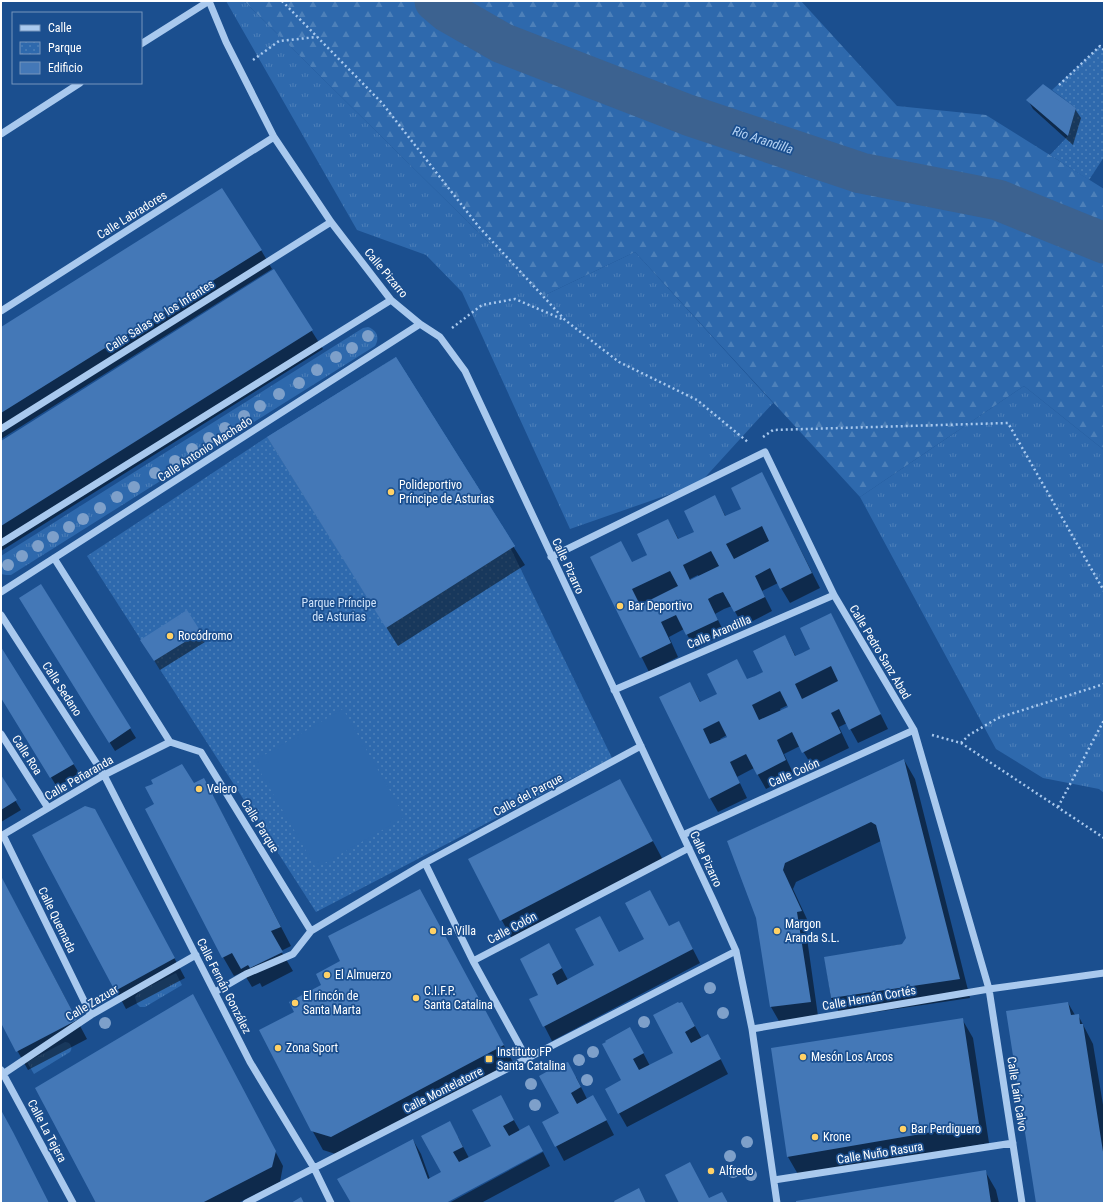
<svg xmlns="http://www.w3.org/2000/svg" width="1105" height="1204" font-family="'Roboto Condensed',sans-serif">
<defs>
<pattern id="grass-tufts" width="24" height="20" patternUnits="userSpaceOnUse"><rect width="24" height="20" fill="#2e69ad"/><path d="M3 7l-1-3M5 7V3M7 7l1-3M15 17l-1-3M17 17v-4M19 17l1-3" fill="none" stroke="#4d80b9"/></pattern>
<pattern id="forest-firs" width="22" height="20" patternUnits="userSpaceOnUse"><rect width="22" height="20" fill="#2e69ad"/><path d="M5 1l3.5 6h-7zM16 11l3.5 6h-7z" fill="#4d80b9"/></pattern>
<pattern id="park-dots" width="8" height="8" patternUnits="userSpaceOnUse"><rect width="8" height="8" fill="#2e69ad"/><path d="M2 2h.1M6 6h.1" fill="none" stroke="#4d80b9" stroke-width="1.8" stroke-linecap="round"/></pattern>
</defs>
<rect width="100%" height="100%" fill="#1b4f8f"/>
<!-- grass -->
<path fill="url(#grass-tufts)" d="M226,1H244L543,296L635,252L773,403L699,484L570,529L462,292L426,255L357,230Z
M368,327C377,330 380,338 375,346L11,575H6L1,574V556L363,328Z
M1024,386L1104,450V793L1099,789L1043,778L996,749L860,497Z
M176,973L182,985L145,1007H140L137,1004L135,997L140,991Z
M65,1042C71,1042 73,1048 70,1052L34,1074L27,1062Z"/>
<!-- forest -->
<path fill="url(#forest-firs)" d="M244,1H801L897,106L986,115L1104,189V450L1024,386L860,497L635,252L543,296Z"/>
<!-- park -->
<path fill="url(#park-dots)" d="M1100,46L1104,50V157L1089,180L1050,155L1068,136L1076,108L1052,90Z
M396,357L515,546L511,549L612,758L316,912L87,556L267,437Z"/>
<!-- pitch -->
<path fill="#2e69ad" d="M343,709L405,817L316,868L254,761Z"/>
<!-- shadow -->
<path fill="#0007" fill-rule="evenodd" d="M1028,100L1075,109L1081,118L1073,145L1033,109Z
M261,250L272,269L1,439V329Z
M274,271L323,349L1,551V442Z
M395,358L525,565L398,646L268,438Z
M762,474L820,588L790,603L778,583L762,591L772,611L743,626L732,606L724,609L715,614L725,634L695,649L684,629L669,637L678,657L649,672L592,557L632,563L648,555L668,520L679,540L696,532L715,497L726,517L742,509ZM698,575L699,577L691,581L690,579ZM647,600L648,602L640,606V604Z
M41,585L136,738L115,751L26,608Z
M831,614L888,729L858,743L847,723L839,727L849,748L812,766L800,746L784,754L794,775L766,789L754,768L737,777L747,798L718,812L710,798L690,683L701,703L764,672L785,636L796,657L811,649ZM788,705L789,707L781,711L780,709ZM727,735L728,737L721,740L720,739Z
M200,632L205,642L160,670L147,649Z
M1,649L79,773L57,787L1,696Z
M904,760L915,779L970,998L842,1017L831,998L825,958L903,944L907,938L881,841L796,882L793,889L812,930L806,931L818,1016L779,1021L771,1007L757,918L728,841Z
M1,777L21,810L1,822Z
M620,780L663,860L512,939L469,860Z
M193,784L214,798L291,946L281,951L293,971L262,987L260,983L252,987L243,972L234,976L223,957Z
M105,829L185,978L126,1009L116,990Z
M1,877L87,1039L28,1070L1,1021Z
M650,891L669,927L679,922L700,963L552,1041L531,1000L539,995L549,944L568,980L645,940Z
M452,951L514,1064L342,1156L323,1150L312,1130L295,1013L322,986L341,961Z
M1068,1003L1075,1015H1078L1093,1044L1104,1111V1203H1037Z
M690,1017L702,1039L716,1050L728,1074L627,1127L619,1113L623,1080L638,1043L650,1066L674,1053Z
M962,1019L973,1038L989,1143L799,1176L788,1157L773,1049Z
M216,1039L283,1166L280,1182L238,1203H97Z
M576,1077L587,1099L601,1110L614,1135L564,1161L544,1123L560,1114Z
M508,1110L520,1131L444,1203H352L413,1140L421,1154L430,1179L443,1172L458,1137L469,1158L492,1146Z
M543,1152L550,1166L481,1203H449Z
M985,1171L996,1190L999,1203H797Z"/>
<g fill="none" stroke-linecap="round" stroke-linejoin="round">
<!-- river -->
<path stroke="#3c6290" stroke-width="41" d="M435,1L448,12L502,43L688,115L861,173L998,200L1104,243"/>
</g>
<!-- building -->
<path fill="#4478b7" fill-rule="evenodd" d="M1043,84L1076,108L1068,136L1026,100Z
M222,188L262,250L1,413V327Z
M274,269L313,330L1,526V441Z
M396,357L515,546L386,628L267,437Z
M762,472L812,573L780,589L770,568L755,576L765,597L734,612L723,592L715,595L708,599L718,620L686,635L676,615L661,622L671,643L640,658L590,557L621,541L632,562L647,555L637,534L668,519L678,539L694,532L684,511L715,495L725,516L741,509L731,488ZM762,526L769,541L734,559L726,544ZM711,551L719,566L690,580L683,565ZM670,571L678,586L640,605L632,589Z
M41,584L131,728L109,743L19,598Z
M187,610L201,632L154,661L140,640Z
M831,613L881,714L849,730L839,709L831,713L841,733L802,753L792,732L777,740L786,760L757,775L746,754L730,762L740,783L709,799L659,697L690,682L700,702L717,694L707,674L737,659L747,679L755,676L763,672L753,651L785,635L795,656L802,653L810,649L800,628ZM831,666L838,681L802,699L795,684ZM780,691L788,707L759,720L752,705ZM719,721L727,737L710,744L703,729Z
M1,647L74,764L50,778L1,698Z
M904,759L960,979L831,998L824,957L902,944L906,938L876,825L871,822L785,863L783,870L802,911L797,912L811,1002L770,1007L756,918L727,841Z
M182,764L194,783L204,778L281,927L271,931L283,952L250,968L248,965L241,969L232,953L222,958L145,809L154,804L145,787L153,784L151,780Z
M1,775L17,800L1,810Z
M620,779L653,841L500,921L468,859Z
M85,806L95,809L175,958L115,991L32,835Z
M1,876L77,1020L16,1052L1,1023Z
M420,889L504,1045L331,1137L311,1131L259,1030L294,1012L289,1002L321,985L316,974L340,961L328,936Z
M650,890L669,926L679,921L693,949L543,1027L529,999L538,995L520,959L549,943L562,968L552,974L557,985L594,965L575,929L600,916L619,952L644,939L625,903Z
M193,994L276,1151L272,1167L202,1203H96L35,1088Z
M678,1002L679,1003L682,1002L695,1026L685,1032L691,1043L708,1034L721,1059L618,1114L605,1089L621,1080L602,1044L606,1042L605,1041L630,1027L644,1053L633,1059L639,1070L673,1053L653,1015Z
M1068,1002L1071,1015L1079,1014L1080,1024H1083L1104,1158V1203H1036L1006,1011Z
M963,1018L979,1124L787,1157L771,1048Z
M564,1062L565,1063L568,1062L581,1087L571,1093L577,1104L593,1095L607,1120L555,1147L542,1122L559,1113L539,1076Z
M501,1095L514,1120L503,1126L509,1136L529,1125L543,1151L446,1203H351L337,1179L413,1139L428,1179L441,1172L421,1136L450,1121L463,1147L453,1152L459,1162L491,1146L472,1110Z
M1,1110L13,1132L49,1203H1Z
M690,1162L709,1198L722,1192L728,1203H679L665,1175Z
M986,1170L991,1203H796V1201Z
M639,1188L646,1203H615L614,1201Z
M301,1197L304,1203H291Z"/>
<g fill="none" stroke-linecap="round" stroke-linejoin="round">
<!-- path -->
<path stroke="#a9c9ee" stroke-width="2.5" stroke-dasharray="2 3" stroke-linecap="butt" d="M282,1L382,103L479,227L565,320L619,362L697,400L749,443
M253,60L279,41L317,37
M1059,85L1100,46L1104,50
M452,328L482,305L515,299L562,319
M763,437L773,430L1008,423L1104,591
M932,735L961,743L1104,838
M961,743L969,735L998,718L1104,684
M1058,807L1104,720"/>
<!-- minor -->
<path stroke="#a9c9ee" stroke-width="7" d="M209,1L226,42L274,137L331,222L391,300L420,324L440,337L465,371L714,902L736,951L752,1029L777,1203
M141,44L209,1
M1,134L80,83
M1,311L274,137
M1,429L331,222
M1,543L391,300
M551,557L765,452L834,595L914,730L989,989L1104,973
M54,558L170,742L201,752L311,931L425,863L641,746
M1,592L420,324
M1,615L104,775L250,1062L314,1168L331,1203
M614,690L834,595
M1,734L48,808
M3,835L91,1015
M683,835L914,730
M1,836L104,775L170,742
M425,863L473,961L527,1059
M473,961L689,848
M215,992L246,974L293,954L311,931
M752,1029L989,989L1022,1203
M1,1070L73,1203
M3,1074L91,1015L196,955
M774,1180L1013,1143
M246,1203L736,951"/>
</g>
<!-- trees -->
<g fill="#7ea0ca">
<circle cx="368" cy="336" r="6"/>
<circle cx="352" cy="348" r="6"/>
<circle cx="336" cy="357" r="6"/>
<circle cx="317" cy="370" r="6"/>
<circle cx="299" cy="383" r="6"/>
<circle cx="279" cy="394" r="6"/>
<circle cx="260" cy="406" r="6"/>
<circle cx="244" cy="416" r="6"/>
<circle cx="225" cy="428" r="6"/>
<circle cx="209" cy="438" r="6"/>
<circle cx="192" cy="449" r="6"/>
<circle cx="175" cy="461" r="6"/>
<circle cx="155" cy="473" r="6"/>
<circle cx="134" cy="487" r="6"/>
<circle cx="117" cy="497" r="6"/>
<circle cx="100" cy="508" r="6"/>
<circle cx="83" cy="519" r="6"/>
<circle cx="69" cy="527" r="6"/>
<circle cx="53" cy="537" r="6"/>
<circle cx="38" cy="546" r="6"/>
<circle cx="22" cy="556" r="6"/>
<circle cx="8" cy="565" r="6"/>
<circle cx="710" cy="988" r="6"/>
<circle cx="723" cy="1013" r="6"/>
<circle cx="644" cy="1022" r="6"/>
<circle cx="105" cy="1023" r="6"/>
<circle cx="593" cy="1052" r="6"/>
<circle cx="579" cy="1060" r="6"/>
<circle cx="587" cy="1080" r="6"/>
<circle cx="531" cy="1084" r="6"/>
<circle cx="535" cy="1105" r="6"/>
<circle cx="747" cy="1142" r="6"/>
<circle cx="730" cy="1156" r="6"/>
<circle cx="733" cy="1172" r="6"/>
<circle cx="751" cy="1175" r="6"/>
</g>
<!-- markers -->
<g fill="#ffd166" stroke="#1b4f8f" stroke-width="1.5">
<circle cx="391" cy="492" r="4"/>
<circle cx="620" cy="606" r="4"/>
<circle cx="170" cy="636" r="4"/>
<circle cx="199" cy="789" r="4"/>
<circle cx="433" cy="931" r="4"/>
<circle cx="777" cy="931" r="4"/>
<circle cx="327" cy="975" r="4"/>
<circle cx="416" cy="998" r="4"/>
<circle cx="295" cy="1003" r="4"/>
<circle cx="278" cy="1048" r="4"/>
<circle cx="803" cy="1057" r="4"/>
<rect x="485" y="1055" width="8" height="8" rx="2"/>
<circle cx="903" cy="1129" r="4"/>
<circle cx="815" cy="1137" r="4"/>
<circle cx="711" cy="1171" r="4"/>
</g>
<g text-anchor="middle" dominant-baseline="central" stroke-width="3.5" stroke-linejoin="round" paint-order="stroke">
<!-- street labels -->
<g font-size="12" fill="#fff" stroke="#1b4f8f">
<text transform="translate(132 215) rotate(-32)">Calle Labradores</text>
<text transform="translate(386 273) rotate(50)">Calle Pizarro</text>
<text transform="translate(160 316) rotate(-32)">Calle Salas de los Infantes</text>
<text transform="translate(205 449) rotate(-33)">Calle Antonio Machado</text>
<text transform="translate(568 566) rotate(65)">Calle Pizarro</text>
<text transform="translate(719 632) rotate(-23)">Calle Arandilla</text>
<text transform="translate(880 652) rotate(59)">Calle Pedro Sanz Abad</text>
<text transform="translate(62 689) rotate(57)">Calle Sedano</text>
<text transform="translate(27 755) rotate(57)">Calle Roa</text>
<text transform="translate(794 773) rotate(-24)">Calle Colón</text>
<text transform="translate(79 778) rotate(-30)">Calle Peñaranda</text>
<text transform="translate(528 795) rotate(-28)">Calle del Parque</text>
<text transform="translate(260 826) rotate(58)">Calle Parque</text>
<text transform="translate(706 859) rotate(65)">Calle Pizarro</text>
<text transform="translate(57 920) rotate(64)">Calle Quemada</text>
<text transform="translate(512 928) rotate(-28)">Calle Colón</text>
<text transform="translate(224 986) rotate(63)">Calle Fernán González</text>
<text transform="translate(869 998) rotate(-10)">Calle Hernán Cortés</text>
<text transform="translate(92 1003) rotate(-31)">Calle Zazuar</text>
<text transform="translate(443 1090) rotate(-27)">Calle Montelatorre</text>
<text transform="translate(1017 1094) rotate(81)">Calle Laín Calvo</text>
<text transform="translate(47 1131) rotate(62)">Calle La Tejera</text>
<text transform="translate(880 1153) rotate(-9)">Calle Nuño Rasura</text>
</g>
<!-- poi labels -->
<g font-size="12" fill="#fff" stroke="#1b4f8f" text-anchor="start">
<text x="399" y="485">Polideportivo<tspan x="399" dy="14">Príncipe de Asturias</tspan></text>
<text x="628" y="606">Bar Deportivo</text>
<text x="178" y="636">Rocódromo</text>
<text x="207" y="789">Velero</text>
<text x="785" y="924">Margon<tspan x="785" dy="14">Aranda S.L.</tspan></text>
<text x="441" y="931">La Villa</text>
<text x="335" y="975">El Almuerzo</text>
<text x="424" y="991">C.I.F.P.<tspan x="424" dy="14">Santa Catalina</tspan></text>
<text x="303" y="996">El rincón de<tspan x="303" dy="14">Santa Marta</tspan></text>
<text x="286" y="1048">Zona Sport</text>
<text x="497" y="1052">Instituto FP<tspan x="497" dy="14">Santa Catalina</tspan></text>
<text x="811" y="1057">Mesón Los Arcos</text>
<text x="911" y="1129">Bar Perdiguero</text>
<text x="823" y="1137">Krone</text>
<text x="719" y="1171">Alfredo</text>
</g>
<!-- park labels -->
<g font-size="12" fill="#cfe3fa" stroke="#1b4f8f">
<text x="339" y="603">Parque Príncipe<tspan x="339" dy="14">de Asturias</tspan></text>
</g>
<!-- water labels -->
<g font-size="13" font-style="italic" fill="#b5d3f5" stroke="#1b4f8f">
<text transform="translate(763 140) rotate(18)">Río Arandilla</text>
</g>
</g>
<!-- border -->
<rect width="1105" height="1204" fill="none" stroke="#ffffff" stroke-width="4"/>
<!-- legend -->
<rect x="12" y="12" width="130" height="72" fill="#1b4f8f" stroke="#7695bc"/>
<rect x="20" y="25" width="20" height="6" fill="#a9c9ee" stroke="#7695bc"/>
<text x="48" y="32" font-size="12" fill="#ffffff">Calle</text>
<rect x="20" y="42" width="20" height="12" fill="url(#park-dots)" stroke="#7695bc"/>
<text x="48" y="52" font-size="12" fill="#ffffff">Parque</text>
<rect x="20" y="62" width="20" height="12" fill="#4478b7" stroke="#7695bc"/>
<text x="48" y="72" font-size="12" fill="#ffffff">Edificio</text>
</svg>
